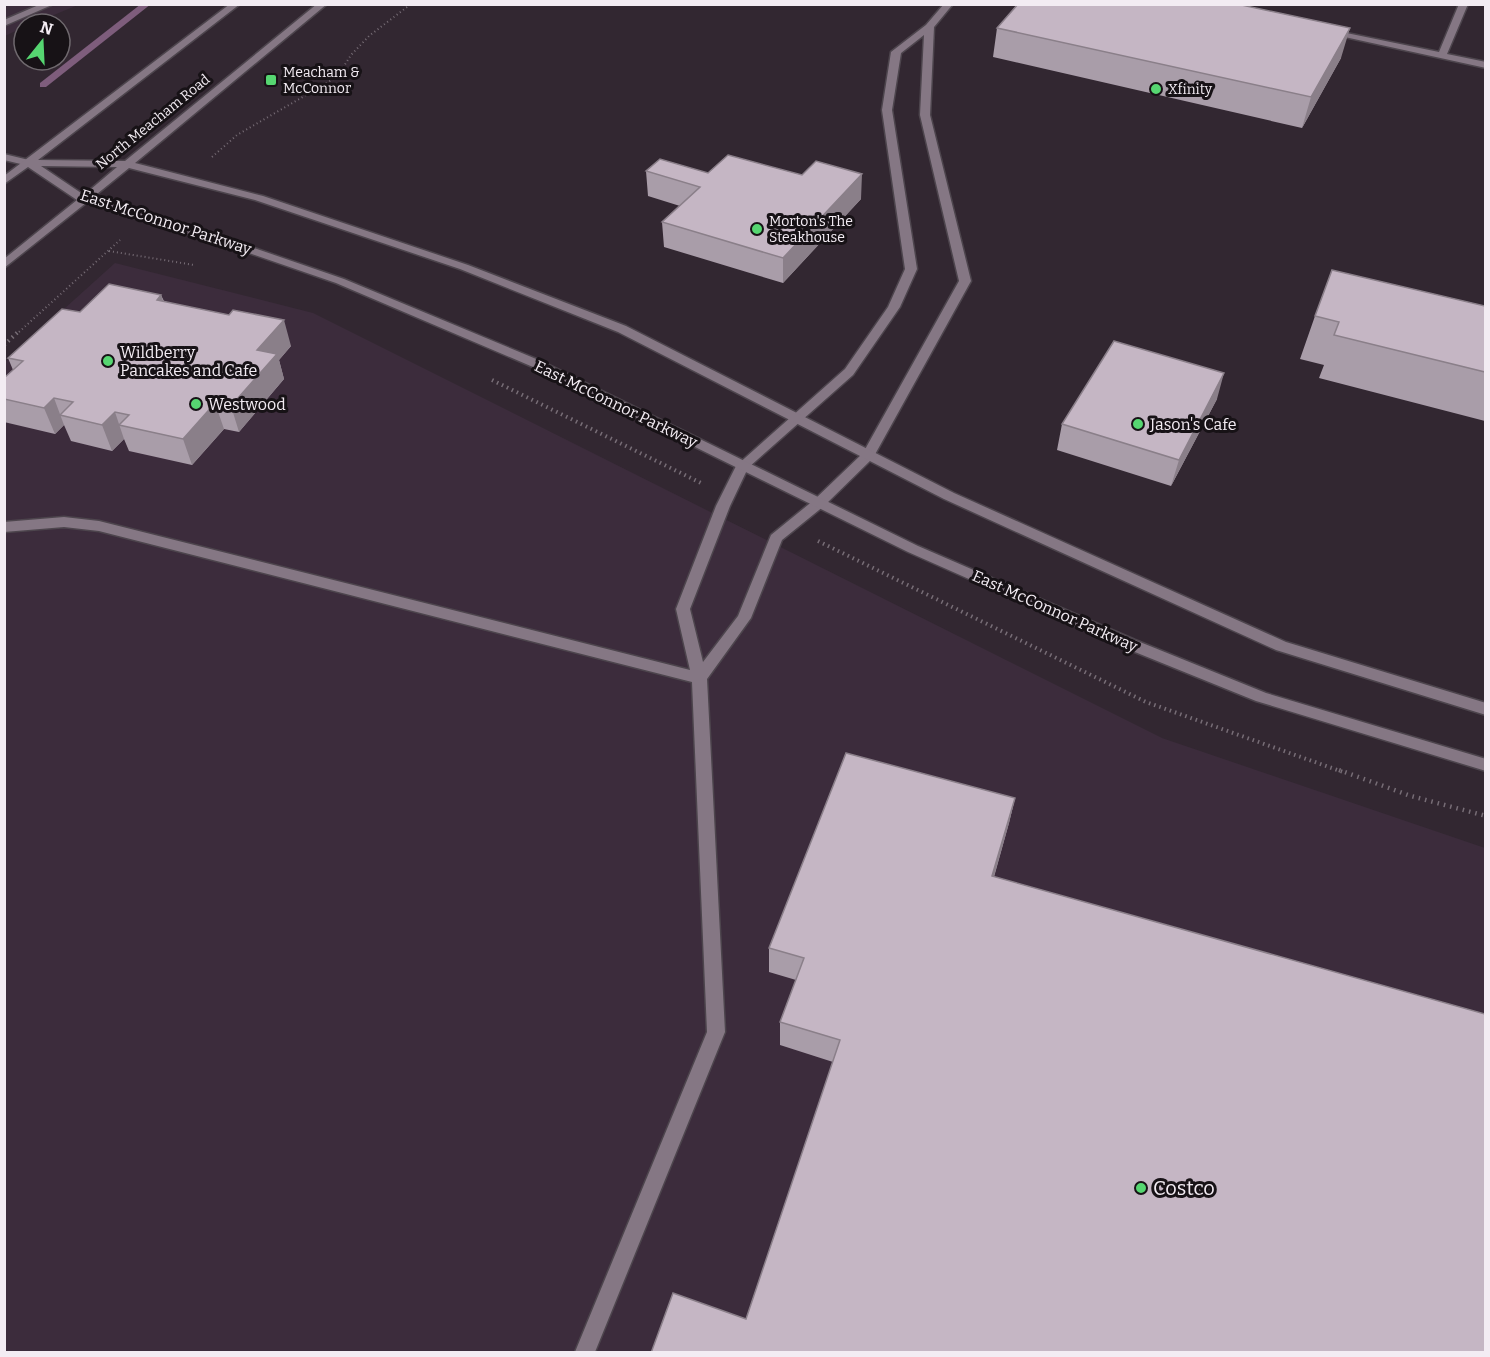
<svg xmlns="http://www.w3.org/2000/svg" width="1490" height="1357" font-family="Bitter,serif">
<rect width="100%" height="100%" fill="#322731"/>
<!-- built -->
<path fill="#3c2c3c" d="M5,5H78L32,24H24V27L5,36Z
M115,263L313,313L1162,738L1485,848V1352H5L4,363Z"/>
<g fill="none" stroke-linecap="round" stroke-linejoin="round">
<!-- stream -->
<path fill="#7e5d7c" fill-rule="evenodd" d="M141,4H151L46,87H40V83Z"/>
<!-- lane casing -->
<g stroke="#4d454d" stroke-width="3">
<path id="lane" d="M944,4H953L934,27L930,115L971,281L873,458L824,506L782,540L751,618L707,679L725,1032L595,1352H575L707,1032L692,682L99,531L64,527L4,532V522L64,517L99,521L690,670L676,609L716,506L736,466L845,369L888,307L905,269L882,110L891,52L926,25ZM924,35L920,115L959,281L863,453L814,500L771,535L738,616L703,662L690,609L730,506L748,468L853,375L900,307L917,269L892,110L901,53Z
M1459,4H1468L1447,54L1486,62V68L1322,32L1327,29L1439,52Z"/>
</g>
<!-- street casing -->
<g stroke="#4d454d" stroke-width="3">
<path id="street" d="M41,4H54L4,26V20Z
M4,154L33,161L34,163L29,166L4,160Z"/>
</g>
<!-- secondary casing -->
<g stroke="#4d454d" stroke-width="3">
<path id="secondary" d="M230,4H240L38,160L125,161L317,4H327L135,163L263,196L468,265L626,326L954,493L1286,642L1486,703V715L1276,650L944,499L618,332L460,269L255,200L129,168L92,198L257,249L344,279L541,361L918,546L1135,640L1266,693L1486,759V771L1256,701L1125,648L908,552L533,367L336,283L249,253L86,203L4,268V259L77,200L28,167L4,184V176ZM41,166L117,167L84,195Z"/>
</g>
<!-- path-far2 -->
<path stroke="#776d76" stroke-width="2" stroke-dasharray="1 3" stroke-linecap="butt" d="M212,157L237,135L337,77L351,55L369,36L411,4
M109,251L194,265
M19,332L120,240"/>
<!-- path-far1 -->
<path stroke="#776d76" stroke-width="4" stroke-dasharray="1.5 4" stroke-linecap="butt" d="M4,345L20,330
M492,380L701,483
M818,541L1146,702L1343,772"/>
<!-- path -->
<path stroke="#776d76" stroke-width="4.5" stroke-dasharray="1.5 5" stroke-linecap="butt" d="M1339,770L1411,796L1486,816"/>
<!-- lane -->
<use href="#lane" fill="#857784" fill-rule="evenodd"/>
<!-- street -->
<use href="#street" fill="#857784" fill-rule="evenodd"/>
<!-- secondary -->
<use href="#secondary" fill="#857784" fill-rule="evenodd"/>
</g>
<!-- wall -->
<path fill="#a99da9" d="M997,28L1341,58L1302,128L993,57Z
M646,171L708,173L861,199L783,283L664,247L662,222L680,206L648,196Z
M161,295L164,301L291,346L279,360L284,379L239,432L224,429L192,465L129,451L124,439L112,451L71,441L64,425L55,434L4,422V378L13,370L8,358L80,312Z
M1485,306V421L1319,378L1324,365L1300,359L1315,316Z
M1217,399L1171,486L1057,450L1062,424Z
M1015,798L1009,823L994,877L746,1319L833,1062L780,1045V1022L796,980L769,972V948Z"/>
<!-- shaded-wall -->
<path fill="#8a7f89" d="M1350,28L1341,58L1302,128L1311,97Z
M862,174L861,199L783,283V258Z
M161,295L170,321L157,300Z
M284,320L291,346L279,360L284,379L239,432L231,406L257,350Z
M1224,373L1217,399L1171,486L1179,460Z
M54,398L64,425L55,434L44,408Z
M215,403L224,429L192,465L183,439Z
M115,412L124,439L112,451L102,425Z
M1015,798L1009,823L987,901L992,876Z"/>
<!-- building -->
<path fill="#c5b6c4" stroke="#8a7f89" stroke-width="1.5" d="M1018,4H1237L1350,28L1311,97L997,28Z
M728,155L802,175L816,161L862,174L783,258L662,222L700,187L646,171L660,159L708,173Z
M1332,270L1485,306V372L1334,335L1339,322L1315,316Z
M109,284L161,295L157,300L229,315L233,310L284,320L257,350L277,354L231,406L215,403L183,439L119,425L129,415L115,412L102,425L60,415L73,402L54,398L44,408L4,399V378L23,361L8,358L62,309L80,312Z
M1114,341L1224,373L1179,460L1062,424Z
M846,753L1015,798L992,876L1485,1014V1353H651L673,1293L746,1319L840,1040L780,1022L804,958L769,948Z"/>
<!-- markers -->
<g fill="#56d671" stroke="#171216" stroke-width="2">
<rect x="265" y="74" width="12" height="12" rx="3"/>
<circle cx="1156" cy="89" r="6"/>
<circle cx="757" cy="229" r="6"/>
<circle cx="108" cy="361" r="6"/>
<circle cx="196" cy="404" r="6"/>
<circle cx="1138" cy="424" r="6"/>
<circle cx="1141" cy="1188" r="6"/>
</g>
<g text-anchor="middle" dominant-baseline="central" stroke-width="6" stroke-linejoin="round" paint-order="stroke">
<!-- far-poi labels -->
<g font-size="14" fill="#f3ecf3" stroke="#171216" text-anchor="start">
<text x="283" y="72">Meacham &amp;<tspan x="283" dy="16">McConnor</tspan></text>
<text x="1168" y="89">Xfinity</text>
<text x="769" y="221">Morton's The<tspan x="769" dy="16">Steakhouse</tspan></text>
</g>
<!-- far-street labels -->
<g font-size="14" fill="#f3ecf3" stroke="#171216">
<text transform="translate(153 122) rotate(-39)">North Meacham Road</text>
</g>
<!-- street labels -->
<g font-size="16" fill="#f3ecf3" stroke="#171216">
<text transform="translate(166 222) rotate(18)">East McConnor Parkway</text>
<text transform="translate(616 404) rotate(26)">East McConnor Parkway</text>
<text transform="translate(1055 611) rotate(24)">East McConnor Parkway</text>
</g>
<!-- poi labels -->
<g font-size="16" fill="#f3ecf3" stroke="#171216" text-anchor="start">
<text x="120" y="352">Wildberry<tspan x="120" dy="18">Pancakes and Cafe</tspan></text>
<text x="208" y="404">Westwood</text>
<text x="1150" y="424">Jason's Cafe</text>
</g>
<!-- near-poi labels -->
<g font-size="20" fill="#f3ecf3" stroke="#171216" text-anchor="start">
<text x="1153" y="1188">Costco</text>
</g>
</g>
<!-- border -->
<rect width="1490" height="1357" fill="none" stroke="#f3ecf3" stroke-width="12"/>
<!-- north arrow -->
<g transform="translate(42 42) rotate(18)"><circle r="28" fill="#171216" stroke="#6f696e" stroke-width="1.5"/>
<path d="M0-4.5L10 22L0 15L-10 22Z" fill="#56d671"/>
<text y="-9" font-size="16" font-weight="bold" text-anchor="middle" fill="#f3ecf3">N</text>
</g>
</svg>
